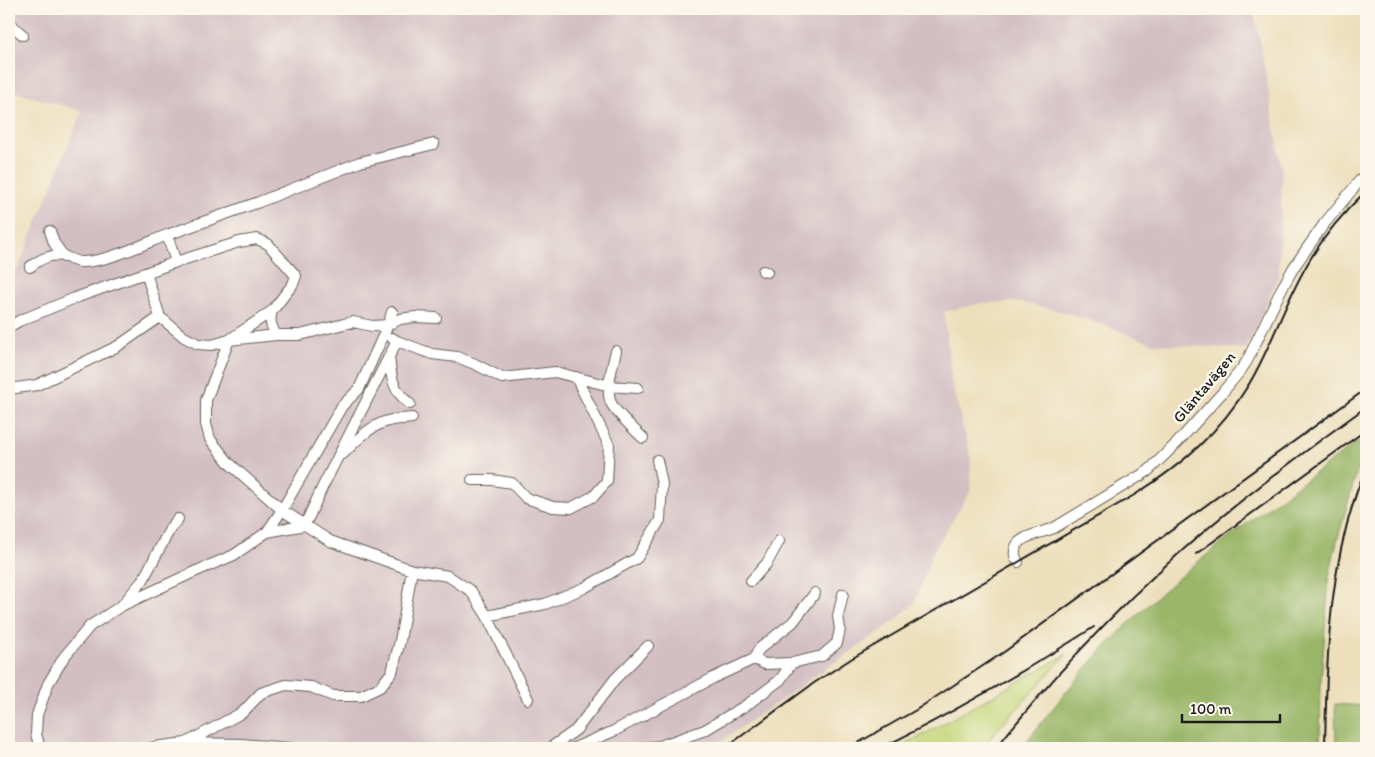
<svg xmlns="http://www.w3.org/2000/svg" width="1375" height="757" font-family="Itim,sans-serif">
<rect width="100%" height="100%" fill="#fbf7ec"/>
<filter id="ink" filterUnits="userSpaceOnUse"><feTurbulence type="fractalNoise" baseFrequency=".02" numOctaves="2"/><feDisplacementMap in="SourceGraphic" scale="10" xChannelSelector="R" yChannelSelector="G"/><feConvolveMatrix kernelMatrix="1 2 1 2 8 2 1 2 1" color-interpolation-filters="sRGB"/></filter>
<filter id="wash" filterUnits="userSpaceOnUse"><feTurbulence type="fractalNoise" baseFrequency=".0096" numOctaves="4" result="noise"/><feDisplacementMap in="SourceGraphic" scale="20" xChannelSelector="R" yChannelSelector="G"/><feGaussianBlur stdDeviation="1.12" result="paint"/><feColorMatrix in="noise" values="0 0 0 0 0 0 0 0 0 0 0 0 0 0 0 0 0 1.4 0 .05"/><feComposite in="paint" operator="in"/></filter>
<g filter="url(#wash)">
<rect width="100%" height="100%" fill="#eddfbc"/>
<!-- industrial -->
<path fill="#d2bec3" d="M9,9H1253L1260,40L1282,171L1279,275L1246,349L1185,346L1152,343L1072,314L1019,302L981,303L944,312L952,385L971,457L970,492L933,552L915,602L895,621L711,748H9V276L18,269L82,112L110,119L9,90Z"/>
<!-- green -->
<path fill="#c3d577" stroke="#70784a" d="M1067,654L991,737L983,748H896L916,739Z"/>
<!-- forest -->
<path fill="#9ab668" stroke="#5b6942" d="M1366,436V450L1357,471L1337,541L1329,576L1321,682L1320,748H1021C1050,713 1077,676 1109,643C1185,564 1277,501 1366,436Z
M1335,704L1366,706V748H1336Z"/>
</g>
<g filter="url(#ink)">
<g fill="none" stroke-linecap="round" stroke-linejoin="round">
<!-- minor casing -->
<g stroke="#656054" stroke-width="12">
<path id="minor" d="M9,23L23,35
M50,231L54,243L64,257
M176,262L167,235L259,202L360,162L434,144
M30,267C41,258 52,253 66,257C71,259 76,262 81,262C104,263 144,244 167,235
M763,271L767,272
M272,311C269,321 271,326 276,335
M160,317L184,337L198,344L212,345L229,340L276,335H300L344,324L353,322L372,326L388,325L400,319L415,317L436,318
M9,327L19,321L75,298L176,262L239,242L257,239L268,244L296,276L293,284L272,311L229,340L206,400V424L210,439L229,463L282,510L305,525L267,532
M392,338L397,341L432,354L457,357L475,364L502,378L555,372L610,386L638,388
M616,351C613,364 605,390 611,403C615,412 635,430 643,438
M389,356C391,377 392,390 410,404
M9,389L37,385L118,346L160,317L146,273
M343,454C357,440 371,424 392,420C398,419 405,419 412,418
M472,480H492L512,483L526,498L553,507L571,508L594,496L607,481L609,445L576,377
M1018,562C1016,559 1014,555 1015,551C1015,536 1043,533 1054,528L1148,471L1178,442L1222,393L1241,370L1247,361L1281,290L1294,267L1324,224L1366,173
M412,570L448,576L471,591L487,616L528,699
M751,581L767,563L779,541
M123,604L143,580L171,527L178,519
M487,616L545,604L584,588L637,558L660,520L662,484L657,460
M754,659L765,664L792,663
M187,743L241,744L290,748
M40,748L36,734L37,715L48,684L64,657L90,626L121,606L194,572L234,555L267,532L282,510L342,406L359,389L388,325L392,312
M151,748L161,746L186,743L243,712L261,693L286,685L311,687L333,696H361L380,687L392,672L400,641L412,570L330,541L305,525L323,486L397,341
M550,748L576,730L615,679L648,646
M574,748L614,731L715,677L754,659L759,649L793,622L815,593
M642,748L660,746L705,730L748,704L780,680L792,663L822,656L837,643L840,629L838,616L843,594"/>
</g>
<!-- minor -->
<use href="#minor" stroke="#fff" stroke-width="10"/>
<!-- rail -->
<path stroke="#1c1c1c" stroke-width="2" d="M1196,554L1366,430
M725,748L814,683L851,659L1136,494C1183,464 1220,432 1249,384C1273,344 1286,298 1311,258C1326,233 1345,211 1366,191
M849,748L916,710L1004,652L1366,389
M881,748C955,712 1025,671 1094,627
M996,748C1059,669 1129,595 1207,529C1258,486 1312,446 1366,407
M1325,748C1327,652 1328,558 1366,468"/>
</g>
</g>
<g text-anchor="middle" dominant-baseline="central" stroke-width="5" stroke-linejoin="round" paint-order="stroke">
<!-- street labels -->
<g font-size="16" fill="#1c1c1c" stroke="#fbf7ec">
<text transform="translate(1204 387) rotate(-50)">Gläntavägen</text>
</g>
</g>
<!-- margin -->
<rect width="1375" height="757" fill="none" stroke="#fbf7ec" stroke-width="30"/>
<!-- scale -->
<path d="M1182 714v8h98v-8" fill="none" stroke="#1c1c1c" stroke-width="2.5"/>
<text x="1190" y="714" font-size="15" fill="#1c1c1c" stroke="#fbf7ec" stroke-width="4" paint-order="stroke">100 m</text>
</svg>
